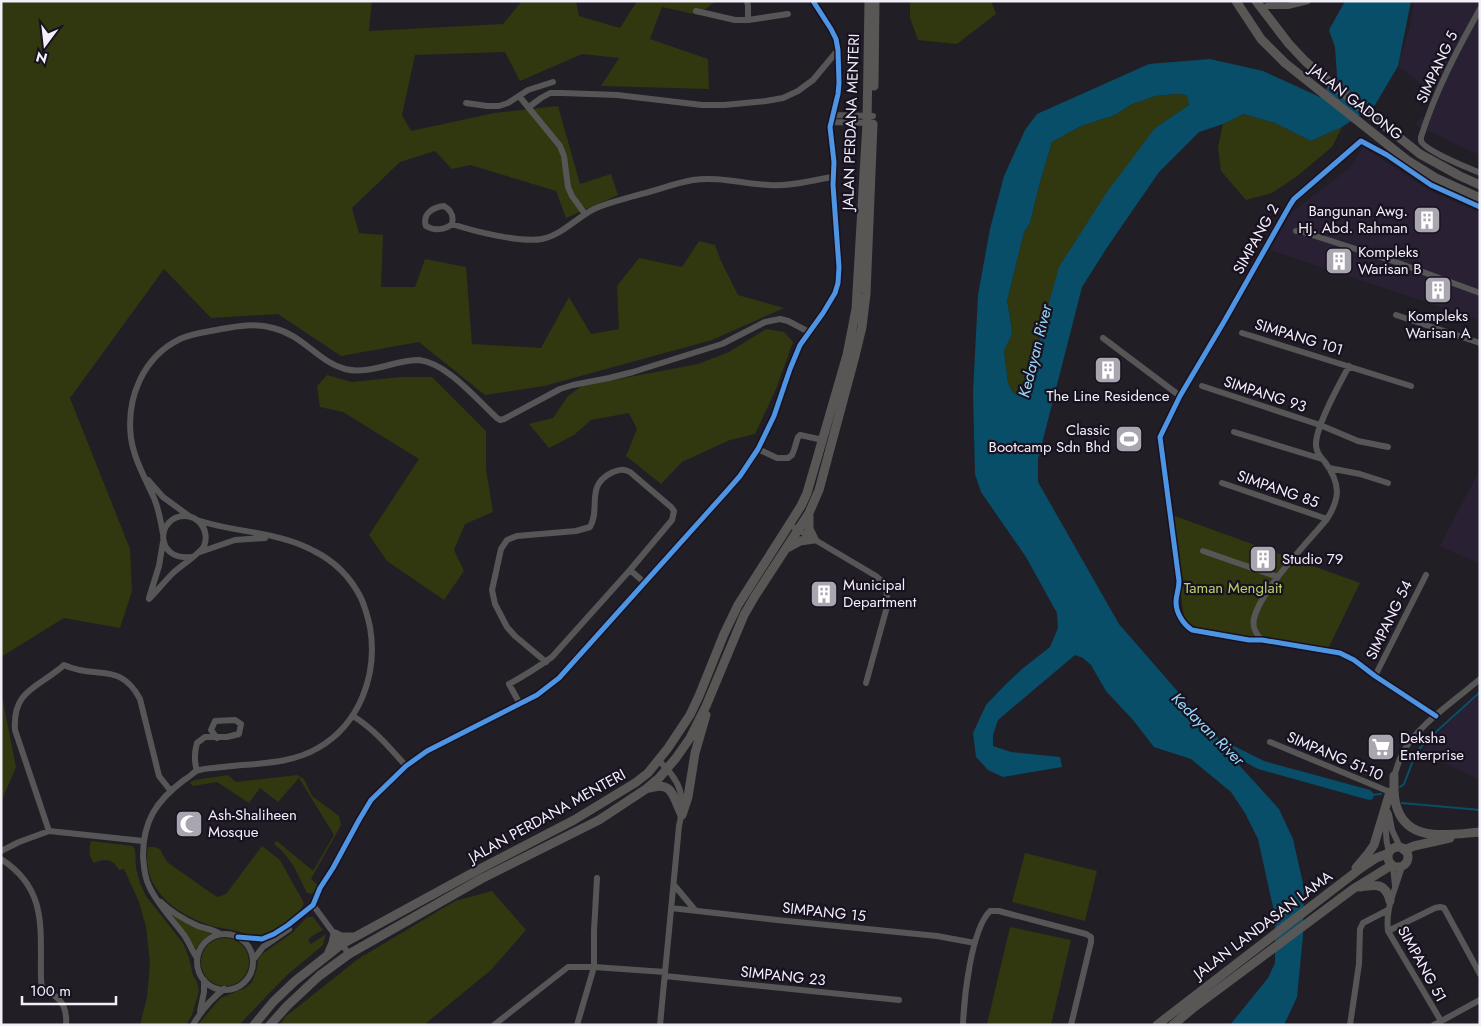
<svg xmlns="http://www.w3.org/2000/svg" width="1481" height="1026" font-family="Jost,sans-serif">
<rect width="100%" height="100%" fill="#221e26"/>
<!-- built -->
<path fill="#292133" d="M1414,1H1480V155L1415,125L1420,119L1423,120L1433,93L1398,66L1410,26Z
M1363,147L1428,190L1480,213V320L1270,250L1292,212L1351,167Z
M1480,469V564L1440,546Z
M1480,690V780L1421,752Z"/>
<!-- green -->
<path fill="#31370f" d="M1,1H372L369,31L503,24L522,1H576L579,16L620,28L637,1H716L698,15L662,7L650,39L708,59L709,89L601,86L619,58L582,54L520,81L505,52L415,55L402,115L411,131L494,113L558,106L580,184L611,174L618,195L566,218L556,191L470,165L452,169L435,151L400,162L352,208L359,233L383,235L381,287H415L425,259L466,267L472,344L541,348L569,297L591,334L619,329L617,286L639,258L682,267L699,241L715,245L721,261L738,295L784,308L712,340L544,386L485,395L419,342L341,356L278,314L211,318L164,269L70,398L130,549L132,591L120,628L64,618L1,657Z
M910,1H991L996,14L957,44L918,40L910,18Z
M1177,94L1187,95L1189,105L1155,128L1042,328L1030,385L1022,396L1013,393L1008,383L1004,351L1012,334L1010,317L1007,301L1024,232L1030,223L1040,182L1052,142L1081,126L1115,115L1130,105L1155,96Z
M1244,114L1275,123L1311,141L1342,127L1332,147L1296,177L1272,193L1246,200L1221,171L1218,147L1223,124Z
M766,329L784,332L793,342L776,389L755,434L730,440L682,462L661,484L626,456L637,429L629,413L591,420L574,435L549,448L529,424L553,418L568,396L582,386L698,364L729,352Z
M327,375L352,382L400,377H432L486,431V469L493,512L465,524L454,550L464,571L444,600L387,561L369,535L419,459L343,412L320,407L317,386Z
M1172,515L1360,583L1326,653L1185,629Z
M1,691L16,767L1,802Z
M228,775L236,782L297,775L304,779L312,796L339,816L341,825L311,879L319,886L312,894L307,893C297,873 292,858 274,844L275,842L277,841L313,871L334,835L299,778L278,802L260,788L249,803L217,782L193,786L190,783L191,782L195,780Z
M91,841L133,846L135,850L136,868L140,883L146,896L183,943L189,958L193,975L197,982L199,991L192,1015L186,1025H140L147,997L150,963L146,927L139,902L124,869L119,870C113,859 105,858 94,863C88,856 89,850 91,841Z
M262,846L280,860L304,903C302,909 297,913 292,917C283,924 271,934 259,936C250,937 245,933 237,931C226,928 215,928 204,923C171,911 141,885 148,847H154L160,849L167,862L214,895L218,897L226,894Z
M1025,853L1097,871L1085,921L1012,902Z
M492,891L526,930L491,970L424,1025H280L285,1017L358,959L455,901Z
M171,915L212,933C204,938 199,943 195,951Z
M307,917H313L323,930L312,936L308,940L311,944L326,934L323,945L286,976L239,1025H198L216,1003L221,998L245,988L252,982L257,969L258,959L262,954L292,933Z
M1010,927L1071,940L1051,1025L987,1024Z
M201 962a24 24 0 1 1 48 0a24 24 0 1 1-48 0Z"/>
<!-- water -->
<path fill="#084e68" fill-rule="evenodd" d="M1345,1H1411L1398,66L1375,105L1342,127L1311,141L1275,123L1244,114L1223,124L1199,132L1159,172L1106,249L1082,287L1038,459V482L1119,624L1226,747L1232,745L1264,761L1370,790L1374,794L1373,799L1369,800L1258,769L1243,761L1239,765L1279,809L1293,839L1304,888L1303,936L1297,997L1284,1025H1230L1268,978L1275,963V916L1258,839L1245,813L1231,792L1191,759L1154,747L1133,720L1106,691L1091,665L1083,658L1075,655L998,720L993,735V746L1011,752L1060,757L1062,767L1003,777L988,770L976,757L973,733L986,705L1004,686L1022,669L1050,647L1058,628L1057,613L1026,557L981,492L975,474L973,393L978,295L990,229L1004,176L1025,130L1037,114L1149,64L1210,59L1263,71L1320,97L1337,75L1335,47L1329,30ZM1177,94L1187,95L1189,105L1155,128L1107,192L1059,267L1042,328L1030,385L1022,396L1013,393L1008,383L1004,351L1012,334L1010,317L1007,301L1024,232L1030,223L1040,182L1052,142L1081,126L1115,115L1130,105L1155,96Z"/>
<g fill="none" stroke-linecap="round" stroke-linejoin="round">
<!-- stream -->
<path stroke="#084e68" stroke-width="2" d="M1400,787L1404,784L1416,753L1426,741L1480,692
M1371,795L1381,794
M1402,803L1480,810"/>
<!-- minor -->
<path stroke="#575656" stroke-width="6" d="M747,1L748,6V20
M1262,9L1267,6H1288L1308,1
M1480,9C1457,50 1435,92 1421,137C1421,139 1421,140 1421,141C1425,151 1469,168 1480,173
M696,11L735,20H748L788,14
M519,96L560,146L564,156L568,187L572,196L585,214
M466,103L487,106H499L508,103L528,90L553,82
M529,107L541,98L550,93H562L617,95L702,105H724L766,101L783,98L798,91L813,80L838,50
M833,115L873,116
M831,122L870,123
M444,206C451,210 454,215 452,224C445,230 434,231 426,226C422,214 433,207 444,206Z
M452,224C473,231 520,243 542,239C562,235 576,218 594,209C609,202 625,199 641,194C658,190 675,183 693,180C718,176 744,184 769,185C790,187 812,180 833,177
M1296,231H1300L1393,261L1480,293
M1396,315L1480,343
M1242,333L1411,386
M1103,338L1180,396
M1202,386L1320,425L1358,441L1388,447
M1234,432L1322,459
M758,449L777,458H788L792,455L794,450L798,437L800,435L823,440
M1329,468L1360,474L1388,483
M148,480L163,497L189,516
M1222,483L1327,519
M197,520C235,533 278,531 314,551C334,561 351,578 361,598C365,607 368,618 370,627C378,674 360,724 318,748C289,765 255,763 223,767C215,768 203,768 196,771C192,774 188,778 184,780C156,801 143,821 143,856C144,867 144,876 149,886C157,904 172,919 184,935C189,942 192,951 197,958
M790,525L876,576L885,584L888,603L866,683
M163,534C161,522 159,510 154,498C145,478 134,459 131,438C126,398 143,357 180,339C193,333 207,332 221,329C238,326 255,323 273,328C303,335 317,361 345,369C361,373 377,368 393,364C401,362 411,360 419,360C447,363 477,400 497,418L500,420L504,419L560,389L573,385L609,378L633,372L706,349L722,344L765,322L780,319L788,321L809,332
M1203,551L1278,577
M200,552L235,540L265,538
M630,570L645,583
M149,598L159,566L163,542
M149,599C157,591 164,582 172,574C180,566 200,554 204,546C207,539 206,530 201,524C197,519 191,516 185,516C156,516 154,561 191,557
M1262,640C1256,634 1252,628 1254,619C1259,592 1308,542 1327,519C1341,497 1340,483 1325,462C1321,458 1316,451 1316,445C1315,427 1340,383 1349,366
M1375,676L1426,575
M520,704L509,684C524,676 538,667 552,657L630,570L672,520L674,511L671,507L630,472C623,468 618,470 611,473C585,486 601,509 590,527L576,531L517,536L507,540L501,549L492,590L495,604L507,627L515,636L546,662
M353,716C374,729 390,748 406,766
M1436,716L1375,676L1354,660L1340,653L1262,640H1249L1192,630C1183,624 1176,613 1176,602C1176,595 1179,589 1179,581L1160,437L1180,396L1225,320L1290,205L1294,199L1361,141L1387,155L1431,185L1480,207
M1270,742L1390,792
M659,761C681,781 686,797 679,826L660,1025
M197,771C194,761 194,753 197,743L205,737H227L239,734L241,724L235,720L215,721L211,730L217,738
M1393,780C1396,771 1398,762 1402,754C1416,726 1456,700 1480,679
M1388,812C1385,826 1385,839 1389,852
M1389,814L1392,830L1400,847
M49,831L15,730C12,689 40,687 64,665C96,680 120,661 140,699L159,776L170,790
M1,851L19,842L49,831L143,841
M1,859C48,889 40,929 41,978C41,981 41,983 42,986C45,991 50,993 55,996C65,1003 67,1013 66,1025
M1393,866L1395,886
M1402,866C1396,889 1385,907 1388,931L1441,1021
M674,885L695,910
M161,902C171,912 185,920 198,926C206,929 213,929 220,934
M313,905L349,954
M671,908L777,920L937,936L975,943
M1388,931L1435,908L1440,907L1444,908L1480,974
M197 962a28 28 0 1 1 56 0a28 28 0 1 1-56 0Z
M238,937L262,939L274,934L288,925L313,905L320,888L333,868L359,820L371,800L406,766L427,751L537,695L559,678L726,492L740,476L758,449L774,416L790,369L800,345L823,313L835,293L838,283L839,267L833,185L834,162L830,127L838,94L839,83L838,50L836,39L831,29L813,1
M253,960L263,947L289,929
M665,976L899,1000
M200,1011L204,992V980
M193,1025C201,1011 211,999 224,989
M494,1025L568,967H594L665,972
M577,1025L594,967V931L597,878
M963,1025C964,998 971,930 990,911H999L1086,934L1091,937V942L1071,1025
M1350,1025L1359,964L1360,929L1363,923L1388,910
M1434,1025L1480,1000"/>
<!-- major -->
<path stroke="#595756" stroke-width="9" d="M1236,1L1261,39L1285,63L1407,160L1436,178L1480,198
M1256,1L1289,44L1305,61L1328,81L1420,154L1460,176L1480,185
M874,86L875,1
M809,516V529L814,539
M789,547L800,541L814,539
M1394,776C1394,787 1393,798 1397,808C1409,844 1451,834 1480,832
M650,788C674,780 673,799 682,815
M682,815L688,797L695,753L706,715
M1388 857a10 10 0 1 1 20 0a10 10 0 1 1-20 0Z
M1404,850L1414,846L1450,838
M1356,868L1367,855L1374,845L1390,792
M1360,887C1376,884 1386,883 1390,901
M329,952L333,943L335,934L341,937H352
M254,1025L273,1002L295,981L342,944L476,871L574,820L635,783L648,773L668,748L690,715L699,696L724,634L738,605L801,506L807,493L847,355L856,309L867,123L869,1
M270,1025L287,1006L319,976L349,954L481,879L599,820L646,789L659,778L676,758L690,738L706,706L744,615L755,596L809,513L819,490L855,356L862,327L866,294L873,124
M1157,1025L1361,868L1376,858L1389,853
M1173,1025L1192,1009L1353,889L1392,865"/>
<!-- cycleway casing -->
<g stroke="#181120" stroke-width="8">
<path id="cycleway" d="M1436,716L1375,676L1354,660L1340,653L1262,640H1249L1192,630C1183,624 1176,613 1176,602C1176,595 1179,589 1179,581L1160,437L1180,396L1225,320L1290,205L1294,199L1361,141L1387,155L1431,185L1480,207
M238,937L262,939L274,934L288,925L313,905L320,888L333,868L359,820L371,800L406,766L427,751L537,695L559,678L726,492L740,476L758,449L774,416L790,369L800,345L823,313L835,293L838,283L839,267L833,185L834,162L830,127L838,94L839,83L838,50L836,39L831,29L813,1"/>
</g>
<!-- cycleway -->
<use href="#cycleway" stroke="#4d94e3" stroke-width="5"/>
</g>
<!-- icons -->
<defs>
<g id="building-square" transform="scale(1.4375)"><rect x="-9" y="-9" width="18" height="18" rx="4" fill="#aaa6af" stroke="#181120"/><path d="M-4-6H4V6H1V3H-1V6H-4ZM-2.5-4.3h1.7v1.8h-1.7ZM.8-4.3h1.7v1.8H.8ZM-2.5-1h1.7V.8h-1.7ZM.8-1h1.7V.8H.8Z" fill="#fff"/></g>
<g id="stadium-square" transform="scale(1.4375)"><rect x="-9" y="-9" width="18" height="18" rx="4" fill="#aaa6af" stroke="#181120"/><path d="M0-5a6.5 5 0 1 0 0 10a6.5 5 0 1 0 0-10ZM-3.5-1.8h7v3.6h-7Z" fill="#fff"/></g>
<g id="supermarket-square" transform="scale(1.4375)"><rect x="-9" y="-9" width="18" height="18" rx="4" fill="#aaa6af" stroke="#181120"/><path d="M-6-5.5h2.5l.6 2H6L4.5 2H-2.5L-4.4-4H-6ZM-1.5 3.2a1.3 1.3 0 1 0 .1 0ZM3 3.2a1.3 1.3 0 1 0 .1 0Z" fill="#fff"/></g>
<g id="mosque-square" transform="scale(1.4375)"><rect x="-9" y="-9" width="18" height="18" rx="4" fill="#aaa6af" stroke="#181120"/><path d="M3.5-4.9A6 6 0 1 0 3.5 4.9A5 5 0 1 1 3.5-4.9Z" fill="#fff"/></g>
</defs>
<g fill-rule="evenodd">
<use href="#building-square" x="1427" y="220"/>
<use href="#building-square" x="1339" y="261"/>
<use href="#building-square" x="1438" y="290"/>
<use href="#building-square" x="1108" y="370"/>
<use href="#stadium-square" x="1129" y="439"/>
<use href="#building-square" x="1263" y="559"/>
<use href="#building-square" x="824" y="594"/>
<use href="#supermarket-square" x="1381" y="747"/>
<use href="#mosque-square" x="189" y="824"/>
</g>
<g text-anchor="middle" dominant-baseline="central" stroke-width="4.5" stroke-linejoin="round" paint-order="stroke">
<!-- street labels -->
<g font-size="15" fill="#f3eff9" stroke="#181120">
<text transform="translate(1437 67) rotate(-65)">SIMPANG 5</text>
<text transform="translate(1356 102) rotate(38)">JALAN GADONG</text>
<text transform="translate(851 122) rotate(-88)">JALAN PERDANA MENTERI</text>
<text transform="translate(1256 239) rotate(-61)">SIMPANG 2</text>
<text transform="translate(1299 337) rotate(17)">SIMPANG 101</text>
<text transform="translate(1265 394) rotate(18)">SIMPANG 93</text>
<text transform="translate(1278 489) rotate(19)">SIMPANG 85</text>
<text transform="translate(1389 620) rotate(-64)">SIMPANG 54</text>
<text transform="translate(1335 756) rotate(23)">SIMPANG 51-10</text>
<text transform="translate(547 816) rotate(-29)">JALAN PERDANA MENTERI</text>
<text transform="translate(824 912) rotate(6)">SIMPANG 15</text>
<text transform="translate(1263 925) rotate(-37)">JALAN LANDASAN LAMA</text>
<text transform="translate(1422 964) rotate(61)">SIMPANG 51</text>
<text transform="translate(783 976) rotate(6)">SIMPANG 23</text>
</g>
<!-- poi labels -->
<g font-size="15" fill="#f3eff9" stroke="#181120" text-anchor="start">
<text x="1408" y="211" text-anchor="end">Bangunan Awg.<tspan x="1408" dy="17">Hj. Abd. Rahman</tspan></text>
<text x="1358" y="252">Kompleks<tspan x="1358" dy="17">Warisan B</tspan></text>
<text x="1438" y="316" text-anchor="middle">Kompleks<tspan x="1438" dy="17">Warisan A</tspan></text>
<text x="1108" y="396" text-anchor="middle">The Line Residence</text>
<text x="1110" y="430" text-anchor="end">Classic<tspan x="1110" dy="17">Bootcamp Sdn Bhd</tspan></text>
<text x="1282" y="559">Studio 79</text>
<text x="843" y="585">Municipal<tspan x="843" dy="17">Department</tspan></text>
<text x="1400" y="738">Deksha<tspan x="1400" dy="17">Enterprise</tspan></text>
<text x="208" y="815">Ash-Shaliheen<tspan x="208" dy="17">Mosque</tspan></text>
</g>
<!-- park labels -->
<g font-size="15" fill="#bcd068" stroke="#181120">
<text x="1233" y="588">Taman Menglait</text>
</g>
<!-- water labels -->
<g font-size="16" font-style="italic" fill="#98d8f8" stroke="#181120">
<text transform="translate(1035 351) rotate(-76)">Kedayan River</text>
<text transform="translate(1208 729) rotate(45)">Kedayan River</text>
</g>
</g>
<!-- border -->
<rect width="1481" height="1026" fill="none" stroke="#f3eff9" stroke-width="5"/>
<!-- north arrow -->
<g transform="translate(45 45) rotate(195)" stroke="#181120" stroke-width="4" paint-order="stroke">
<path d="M0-4L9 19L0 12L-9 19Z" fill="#f3eff9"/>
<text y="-8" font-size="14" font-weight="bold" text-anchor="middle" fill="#f3eff9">N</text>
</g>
<!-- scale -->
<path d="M22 996v8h94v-8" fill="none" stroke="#f3eff9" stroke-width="2.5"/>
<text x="30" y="996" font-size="15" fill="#f3eff9" stroke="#181120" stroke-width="4" paint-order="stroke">100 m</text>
</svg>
